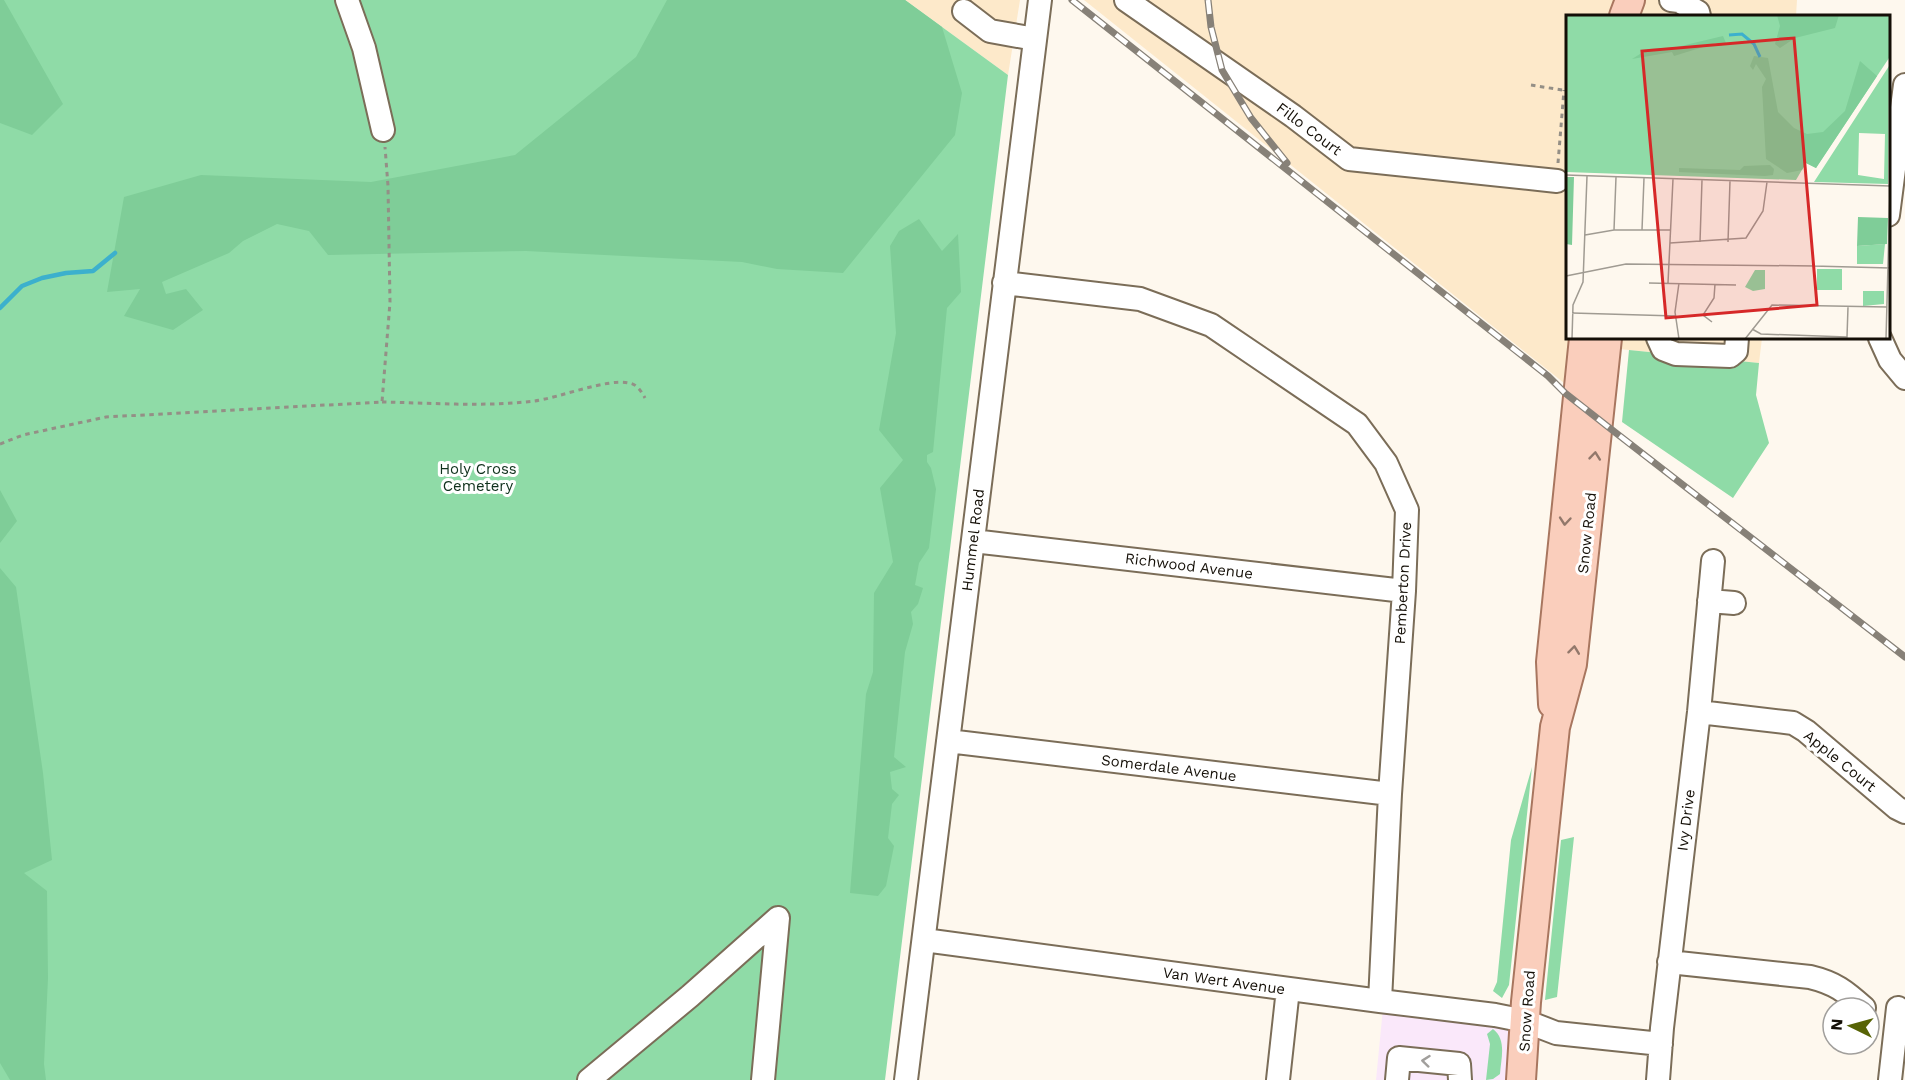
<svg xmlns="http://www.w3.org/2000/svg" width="1905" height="1080" font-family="'Work Sans',sans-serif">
<rect width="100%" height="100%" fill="#fef8ee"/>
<!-- commercial -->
<path fill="#fae8fa" d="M1383,1008L1541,1029L1535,1080H1376Z"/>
<!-- built -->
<path fill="#fde9ca" d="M905,0H1020L1008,75L942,27Z
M1084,0H1797L1796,16H1568V338H1762L1759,363L1579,345L1574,391Z"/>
<!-- green -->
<path fill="#8fdba7" d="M0,0H905L1008,75L885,1080H0Z
M1629,350L1759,363L1756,395L1769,443L1733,498L1622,422Z
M1532,767L1509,985L1502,998L1493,991L1497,982L1511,840Z
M1574,837L1557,997L1545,1000L1561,840Z
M1493,1029C1507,1040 1501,1058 1500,1074L1493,1079L1486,1080L1490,1044L1487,1034Z"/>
<!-- forest -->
<path fill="#7fcd98" d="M0,0H4L63,104L32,135L0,123Z
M667,0H905L942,27L962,93L955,135L843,273L777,269L742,262L526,251L328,255L309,231L277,224L243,241L229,253L162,282L166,294L186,289L203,310L173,330L124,316L140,289L107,292L124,197L201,175L371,182L515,155L636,57Z
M919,219L942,251L958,234L961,292L947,308L933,452L927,455V462L931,468L936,489L929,548L919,563L915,585L923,588L918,604L911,612L913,624L905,652L894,757L906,767L890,772L892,789L899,795L892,804L888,838L894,846L886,886L878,896L850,893L866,694L873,672L874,593L893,562L880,488L903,460L879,430L896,333L890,246L899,231Z
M0,490L17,521L0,543Z
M0,568L16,587L43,773L52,860L24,873L47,891L48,978L44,1064L46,1080H10L0,1063Z"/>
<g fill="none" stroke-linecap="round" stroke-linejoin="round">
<!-- stream -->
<path stroke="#3cb0cd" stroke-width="4.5" d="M0,308L22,286L42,278L66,273L93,271L115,253"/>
<!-- minor casing -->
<g stroke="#7b6d58" stroke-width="26">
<path id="minor" d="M347,0L364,48L383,130
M1126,0L1293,116L1349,159L1557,181
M1671,0L1679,1L1698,12L1699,16
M964,11L990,31L1035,39
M1888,215L1905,85
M1004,283L1140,299L1211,325L1357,424L1386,463L1407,510L1404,591L1390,794L1380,1001
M1658,338L1663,349L1676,354L1730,356L1736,351L1737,338
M1880,338L1890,360L1905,378
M973,541L1404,591
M1709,601L1734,603
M1699,712L1793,723L1806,731L1897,808L1905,812
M948,741L1390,794
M924,940L1380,1001L1495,1015L1525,1021L1556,1033L1661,1044
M1669,962L1810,977C1835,983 1845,991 1864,1008
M589,1080L690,996L778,918
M763,1080L778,918
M906,1080L1040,0
M1278,1080L1288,989
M1397,1080L1399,1058L1459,1064L1460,1080
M1658,1080L1662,1028L1699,712L1713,561
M1890,1080L1898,1008"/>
</g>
<!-- major casing -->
<g stroke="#a8765f" stroke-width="32">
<path id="major" d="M1624,16L1630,0
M1553,704L1551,662L1584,338
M1521,1080L1526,1002L1555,727L1572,664L1607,338"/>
</g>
<!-- path -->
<path stroke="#948f86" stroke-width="3" stroke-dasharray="4.5 4.5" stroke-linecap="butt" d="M1531,85L1568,91
M1558,163L1564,90
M382,402C432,403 484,407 534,401C559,398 607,378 629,383C637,384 641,391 645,398
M0,444L23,435L106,417L382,402L390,302L388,186L385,147"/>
<!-- minor -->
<use href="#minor" stroke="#fff" stroke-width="22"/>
<!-- major -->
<use href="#major" stroke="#facebc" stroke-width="28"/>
<!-- rail casing -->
<g stroke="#878178" stroke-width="7">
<path id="rail" d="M1072,0L1548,376L1565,393L1616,433L1905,657
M1208,0L1211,27L1222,70L1251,118L1287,163"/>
</g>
<!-- rail -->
<use href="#rail" stroke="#fff" stroke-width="4.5" stroke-dasharray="14" stroke-linecap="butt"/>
</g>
<!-- one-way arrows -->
<defs><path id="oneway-chevron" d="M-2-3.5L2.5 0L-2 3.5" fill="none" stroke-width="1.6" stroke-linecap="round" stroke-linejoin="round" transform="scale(1.5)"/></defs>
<g stroke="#92786b">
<use href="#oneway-chevron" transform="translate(1595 456) rotate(-84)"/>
<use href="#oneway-chevron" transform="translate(1565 521) rotate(95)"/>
<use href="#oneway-chevron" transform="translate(1574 650) rotate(-83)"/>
</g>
<use stroke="#a19f9c" href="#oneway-chevron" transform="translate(1426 1061) rotate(-174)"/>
<g text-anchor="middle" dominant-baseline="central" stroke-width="6" stroke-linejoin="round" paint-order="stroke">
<!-- street labels -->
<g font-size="15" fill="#140f07" stroke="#fff">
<text transform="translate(1309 129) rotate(37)">Fillo Court</text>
<text transform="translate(1587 533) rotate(-84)">Snow Road</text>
<text transform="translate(973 540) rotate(-83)">Hummel Road</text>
<text transform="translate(1189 566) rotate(7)">Richwood Avenue</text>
<text transform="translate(1403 583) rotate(-87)">Pemberton Drive</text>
<text transform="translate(1840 761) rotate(39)">Apple Court</text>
<text transform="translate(1169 768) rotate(7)">Somerdale Avenue</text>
<text transform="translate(1686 820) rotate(-83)">Ivy Drive</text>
<text transform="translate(1224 981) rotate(8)">Van Wert Avenue</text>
<text transform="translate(1527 1011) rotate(-86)">Snow Road</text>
</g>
<!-- park labels -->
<g font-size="15" fill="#0f311c" stroke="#fff">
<text x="478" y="469">Holy Cross<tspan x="478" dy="17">Cemetery</tspan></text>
</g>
</g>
<!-- overview -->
<g transform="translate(1566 15)">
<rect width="324" height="324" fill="#fef8ee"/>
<path d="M0,0H324L323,43L250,153L240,148L230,165L0,157ZM323,51L322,169L248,167ZM293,118L319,119L318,164L292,160ZM319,229L317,249H291V231ZM251,254H276V275H251ZM189,255H199V274L187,276L179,272ZM297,276H318V289L297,291Z" fill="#8fdba7" fill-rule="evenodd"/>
<path d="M211,0H273L269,13L229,23L214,33L209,29L214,11ZM157,21L160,28L155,31L150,28L108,41L106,37L66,44L82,34L111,32ZM188,41L202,43L212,97L228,113L241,119L257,117L279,96L294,46L311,61L250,153L240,148L236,155L221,158L200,144L196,72L200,64L190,49L187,55L184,51ZM204,150L208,154L207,160L199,161L113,157V153L174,155L178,151ZM1,162H8L6,230L0,229ZM292,202L322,203L321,229L291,231Z" fill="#7fcd98"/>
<path fill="none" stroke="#3cb0cd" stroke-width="3" d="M163,20L176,19L188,29L194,42"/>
<path fill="none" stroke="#a09b92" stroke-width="1.5" d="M0,160L324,171M48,215L50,162M76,215L78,163M19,220L48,215H105M134,227L136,165M162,227L164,166M104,228L180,223L197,196L201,167M247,251L324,253M0,261L60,249L249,251M83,268L170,270M102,268L107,164M6,298L110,301M146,307L137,300L148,283L149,269M186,314L195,319L281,322L282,292M6,324L7,290L17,267L21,161M113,324L109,297L113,268M179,324L206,290L321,292M320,324L324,175"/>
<path fill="#d62828" fill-opacity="0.15" stroke="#d62828" stroke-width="3" d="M228,23L251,290L100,303L76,36Z"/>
<rect width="324" height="324" fill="none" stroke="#140f07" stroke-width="3"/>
</g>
<!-- north arrow -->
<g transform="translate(1851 1026) rotate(275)"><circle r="28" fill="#ffffff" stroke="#a19f9c" stroke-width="1.5"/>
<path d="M0-4.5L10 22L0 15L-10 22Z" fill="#576305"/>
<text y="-9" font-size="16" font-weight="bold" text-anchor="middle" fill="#140f07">N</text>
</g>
</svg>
